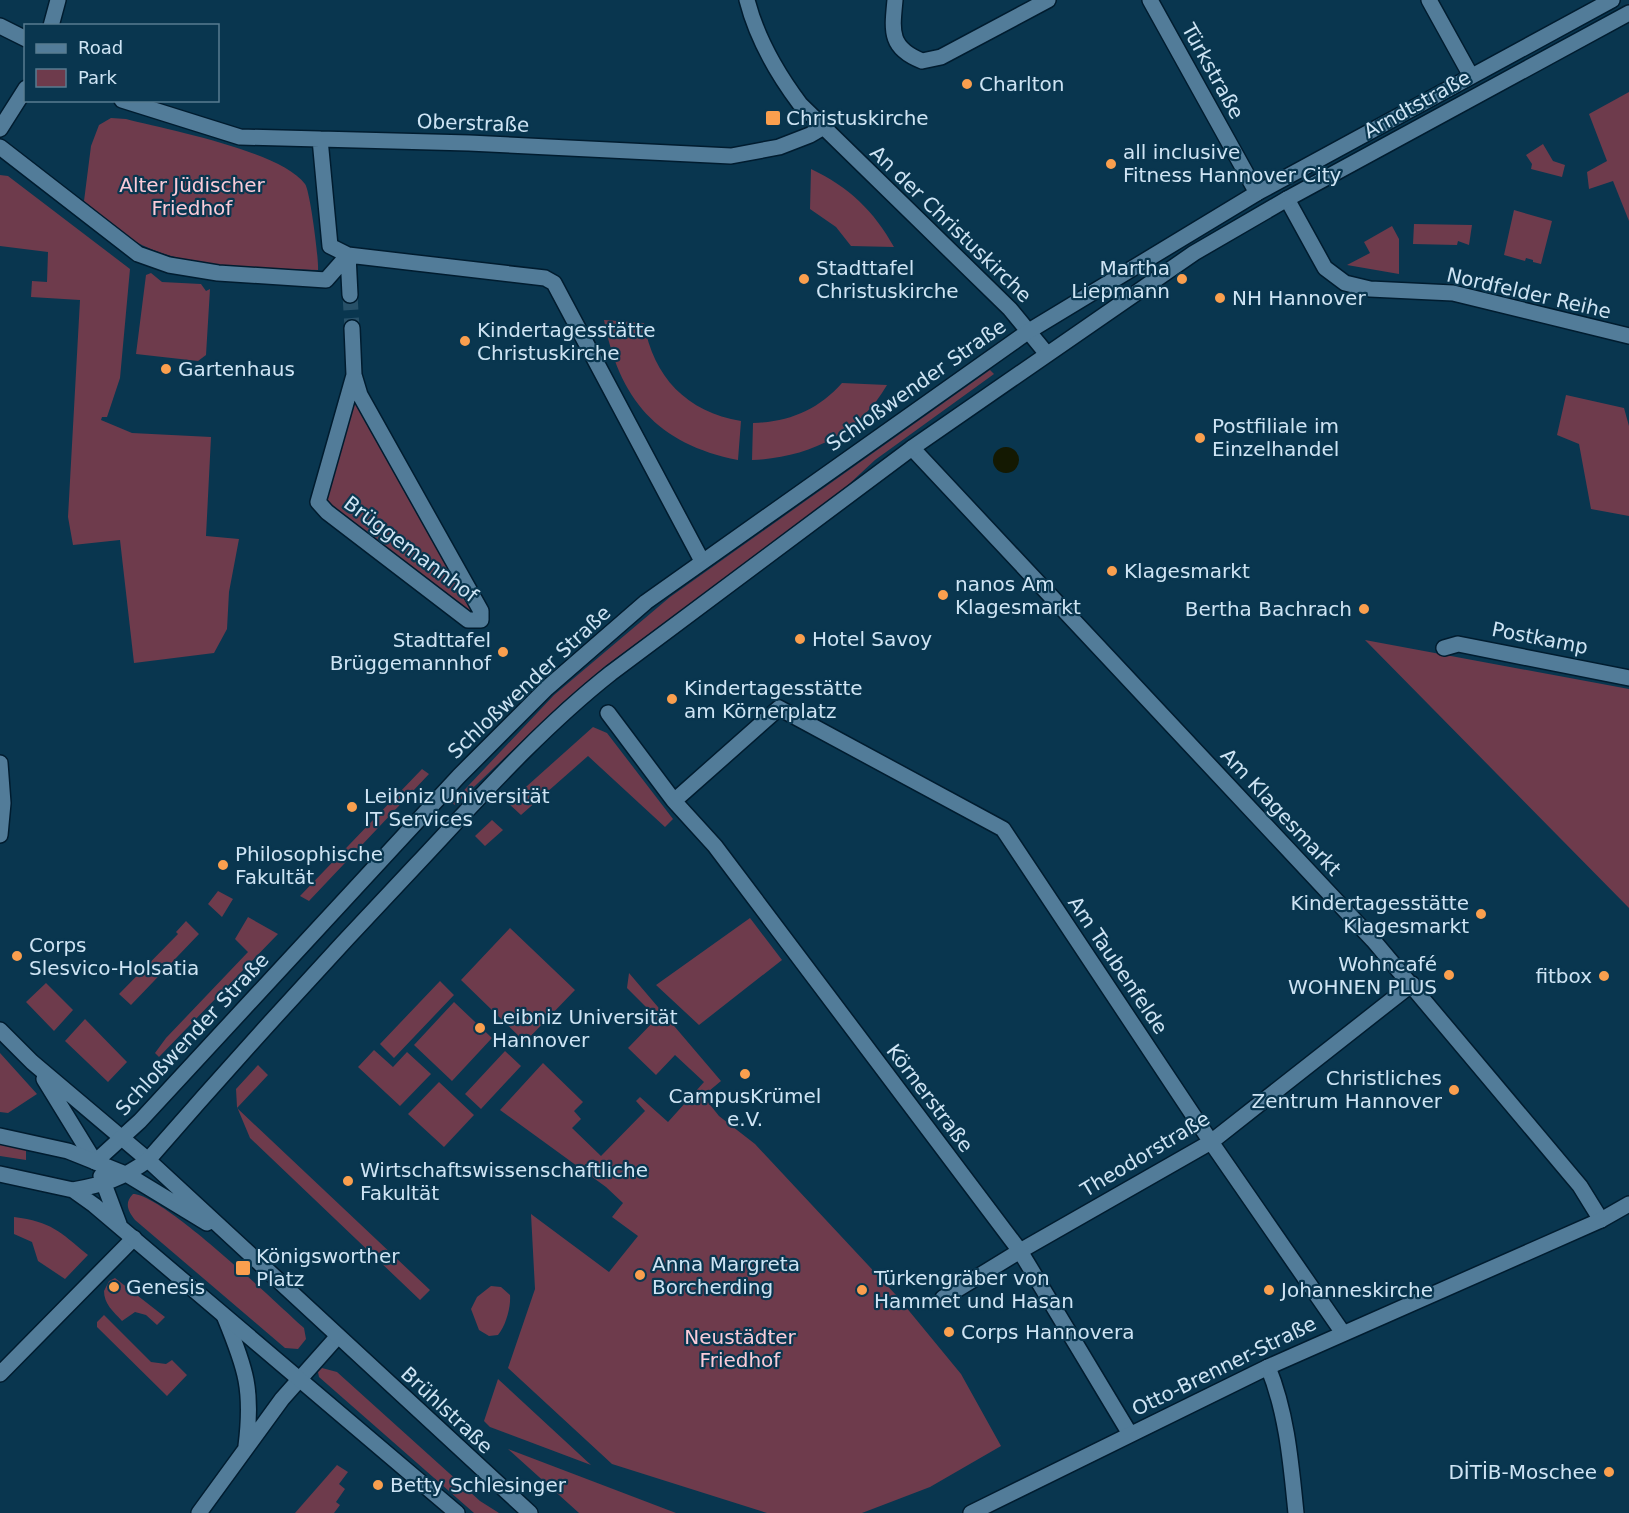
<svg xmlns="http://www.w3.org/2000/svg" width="1629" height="1513" font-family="'DejaVu Sans',sans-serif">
<rect width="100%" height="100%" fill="#09364f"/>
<!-- green -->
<path fill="#6e3b4c" d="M1629,92V221L1613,181L1589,189L1587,172L1607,161L1589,114Z
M111,118L126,119C168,130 281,151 305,184C310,190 319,260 318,270C258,267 189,271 134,241C117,231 100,214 84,201L91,146L99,125Z
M1543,144L1553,161L1565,165L1562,177L1531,169L1532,164L1526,155Z
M811,169C849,187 874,211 894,247L851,246L836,227L810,209Z
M0,175L8,176L130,269L120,378L107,417H102L101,420L132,433L211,437L206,536L239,539L229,592L227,629L214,653L134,663L120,540L73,545L68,517L80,300L31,297L32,281L47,282L48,252L0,246Z
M1514,210L1552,221L1541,264L1533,262V260L1526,258L1525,261L1504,255Z
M1414,224L1472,225L1469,245L1458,241L1457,245L1413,244Z
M1392,226L1399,239V274L1347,265L1370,253L1364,242Z
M151,273L162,282L201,284L206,291L210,289L206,355L198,361L136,354L146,275Z
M604,320L644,323C653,377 687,412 741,421L738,460C657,444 619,399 604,320Z
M990,370L994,374L875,460L833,499L604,667L562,703L455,805L452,803L554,695L670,597Z
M354,375L481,620L327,512L320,490Z
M842,383L887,385C859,434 807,458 752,460L753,423C789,422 818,410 842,383Z
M1566,395L1624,408L1629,426V516L1591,509L1579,444L1557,435Z
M1365,640L1629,689V908Z
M593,727L607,733L673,819L665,827L588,756L521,815L508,803Z
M422,769L429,774L309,901L300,896Z
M492,820L503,830L485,846L475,836Z
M218,891L233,899L222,917L208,904Z
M248,917L278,934L159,1057L155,1053L166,1038L248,952L235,939Z
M750,918L782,960L699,1025L656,985Z
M186,921L199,934L131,1005L119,994L178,934L176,932Z
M510,928L575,990L525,1042L461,980Z
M629,973L721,1081L703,1096L719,1116L755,1144L896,1295L961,1374L1001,1446L930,1487L862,1513H767L612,1464L508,1368L535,1289L531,1214L609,1272L638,1236L612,1217L623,1203L606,1187L500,1110L543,1063L583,1102L574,1111L581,1119L572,1128L601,1156L645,1111L636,1101L640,1097L668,1122L704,1082L675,1055L656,1075L628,1048L657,1018L627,988Z
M440,981L454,995L394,1058L380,1044Z
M46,983L73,1010L54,1031L26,1002Z
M454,1002L492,1038L452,1081L414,1045Z
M85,1019L127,1062L108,1082L65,1041Z
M374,1050L393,1067L407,1052L431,1074L400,1106L358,1067Z
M505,1051L521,1066L481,1109L465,1094Z
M0,1053L37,1094L8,1113L0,1112Z
M258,1065L268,1075L237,1108L430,1290L420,1300L250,1138L237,1107L236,1089Z
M439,1082L474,1115L444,1147L408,1114Z
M0,1144L26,1150V1160L0,1156Z
M133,1194C163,1194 276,1303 304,1328L306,1339L298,1349L285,1348L135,1220C128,1211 124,1203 133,1194Z
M14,1217C52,1222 59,1231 88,1255L65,1279L38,1261L32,1242L14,1234Z
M115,1278L165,1317L157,1325L146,1315L135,1312L122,1321C113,1311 104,1304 104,1291L109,1281Z
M491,1286L501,1287L510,1295C511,1307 506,1325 498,1335L489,1336L479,1330L471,1309L477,1297Z
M104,1315L151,1362L166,1364L172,1360L187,1375L167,1396L97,1327V1322Z
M322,1368L337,1372L480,1501L499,1513H474L319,1377L318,1372Z
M498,1379L591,1465L490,1427L484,1421Z
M508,1449L676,1513H579Z
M337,1465L348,1472L339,1484L345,1489L336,1502L340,1505L334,1513H295Z"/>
<!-- water -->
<path fill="#141902" d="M993 460a13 13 0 1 1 26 0a13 13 0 1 1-26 0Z"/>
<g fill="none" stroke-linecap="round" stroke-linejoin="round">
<!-- minor-tunnel -->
<path stroke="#275068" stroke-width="15" stroke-dasharray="15 8" stroke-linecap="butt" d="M350,295L352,328"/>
<!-- minor casing -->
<g stroke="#001c2f" stroke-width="18">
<path id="minor" d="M747,0C757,39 776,72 800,104L1010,309L1047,354
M895,0C892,31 889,48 922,61L941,57L1048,0
M1150,0L1257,193
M1429,0L1471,76
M0,26L26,39
M51,26L58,0
M122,100L240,137L469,143L731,156L779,147L810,135L822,128
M0,129L26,88
M320,139L330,246L348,255L545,278L554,283L702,561
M0,147L138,254L169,265L218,273L326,280L348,255
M1287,199L1325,268L1345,283L1370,289L1453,293L1629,336
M348,255L350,295
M352,328L354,375L360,395L481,611V620H468L327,512L318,502L354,375
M912,448L1373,940L1580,1186L1601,1220
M1444,648L1458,644L1629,678
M608,713L674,801L715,846L1020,1251L1130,1434
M0,763L3,803L0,835
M674,801L779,708L1003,829L1211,1142L1343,1333
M943,1298L1020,1251L1211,1142L1412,984
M1268,1367C1287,1413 1291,1464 1296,1513
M0,1374L134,1238"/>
</g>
<!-- tertiary casing -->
<g stroke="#001c2f" stroke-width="18">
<path id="tertiary" d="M0,1030L32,1062L148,1160
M44,1079L95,1162
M225,1318C246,1369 253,1390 246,1446
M199,1513L282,1399L338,1336
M971,1513L1268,1367L1601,1220L1629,1204"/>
</g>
<!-- secondary casing -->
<g stroke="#001c2f" stroke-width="18">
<path id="secondary" d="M0,1136L68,1151L128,1175L207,1223
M148,1160L530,1513
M95,1162L140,1121L459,776L547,688L646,602L1029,331L1257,193L1612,0
M0,1174L73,1190L94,1205L457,1513
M101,1176L119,1224
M73,1190C102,1185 124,1178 148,1160C236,1059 325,961 417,864C478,799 540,729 611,673L912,448L1194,253L1287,199L1629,13"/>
</g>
<!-- minor -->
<use href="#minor" stroke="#527c99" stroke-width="15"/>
<!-- tertiary -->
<use href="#tertiary" stroke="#527c99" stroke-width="15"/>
<!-- secondary -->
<use href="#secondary" stroke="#527c99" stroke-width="15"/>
</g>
<!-- markers -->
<g fill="#fa9f4e" stroke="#09364f" stroke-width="2">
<circle cx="967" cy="84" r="6"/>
<rect x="765" y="110" width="16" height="16" rx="3"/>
<circle cx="1111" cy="164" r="6"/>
<circle cx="804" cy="279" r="6"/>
<circle cx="1182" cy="279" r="6"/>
<circle cx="1220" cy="298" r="6"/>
<circle cx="465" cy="341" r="6"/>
<circle cx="166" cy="369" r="6"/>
<circle cx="1200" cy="438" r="6"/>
<circle cx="1112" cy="571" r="6"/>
<circle cx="943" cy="595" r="6"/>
<circle cx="1364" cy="609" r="6"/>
<circle cx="800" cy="639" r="6"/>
<circle cx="503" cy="652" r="6"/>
<circle cx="672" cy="699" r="6"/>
<circle cx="352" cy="807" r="6"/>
<circle cx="223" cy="865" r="6"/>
<circle cx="1481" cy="914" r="6"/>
<circle cx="17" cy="956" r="6"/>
<circle cx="1449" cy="975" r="6"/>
<circle cx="1604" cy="976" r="6"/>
<circle cx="480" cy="1028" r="6"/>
<circle cx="745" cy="1074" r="6"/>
<circle cx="1454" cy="1090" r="6"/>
<circle cx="348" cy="1181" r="6"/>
<rect x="235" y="1260" width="16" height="16" rx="3"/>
<circle cx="640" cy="1275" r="6"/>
<circle cx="114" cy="1287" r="6"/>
<circle cx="862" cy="1290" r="6"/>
<circle cx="1269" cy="1290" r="6"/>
<circle cx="949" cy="1332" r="6"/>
<circle cx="1609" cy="1472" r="6"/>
<circle cx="378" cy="1485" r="6"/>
</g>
<g text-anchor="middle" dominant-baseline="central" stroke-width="4.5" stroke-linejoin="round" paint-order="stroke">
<!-- street labels -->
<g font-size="20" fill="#cee4f4" stroke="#09364f">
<text transform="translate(1213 71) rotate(61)">Türkstraße</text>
<text transform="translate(1417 104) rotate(-29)">Arndtstraße</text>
<text transform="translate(473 123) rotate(2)">Oberstraße</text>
<text transform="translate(951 224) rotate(44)">An der Christuskirche</text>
<text transform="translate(1529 293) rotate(13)">Nordfelder Reihe</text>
<text transform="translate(916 385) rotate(-35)">Schloßwender Straße</text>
<text transform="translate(411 549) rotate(37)">Brüggemannhof</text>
<text transform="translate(1540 638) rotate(11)">Postkamp</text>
<text transform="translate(529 682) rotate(-43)">Schloßwender Straße</text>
<text transform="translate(1281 812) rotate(47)">Am Klagesmarkt</text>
<text transform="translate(1118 965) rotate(56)">Am Taubenfelde</text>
<text transform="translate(192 1034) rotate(-47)">Schloßwender Straße</text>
<text transform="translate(930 1098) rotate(53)">Körnerstraße</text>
<text transform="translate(1145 1154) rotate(-31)">Theodorstraße</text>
<text transform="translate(1224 1366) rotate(-26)">Otto-Brenner-Straße</text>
<text transform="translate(447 1410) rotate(43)">Brühlstraße</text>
</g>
<!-- poi labels -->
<g font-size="20" fill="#cee4f4" stroke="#09364f" text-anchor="start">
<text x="979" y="84">Charlton</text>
<text x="786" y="118">Christuskirche</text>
<text x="1123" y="152">all inclusive<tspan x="1123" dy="23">Fitness Hannover City</tspan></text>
<text x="816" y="268">Stadttafel<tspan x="816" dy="23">Christuskirche</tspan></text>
<text x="1170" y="268" text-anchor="end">Martha<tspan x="1170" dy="23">Liepmann</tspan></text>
<text x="1232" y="298">NH Hannover</text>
<text x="477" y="330">Kindertagesstätte<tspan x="477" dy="23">Christuskirche</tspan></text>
<text x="178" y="369">Gartenhaus</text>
<text x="1212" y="426">Postfiliale im<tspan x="1212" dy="23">Einzelhandel</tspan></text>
<text x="1124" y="571">Klagesmarkt</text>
<text x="955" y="584">nanos Am<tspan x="955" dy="23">Klagesmarkt</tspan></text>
<text x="1352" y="609" text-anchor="end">Bertha Bachrach</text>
<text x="812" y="639">Hotel Savoy</text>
<text x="491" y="640" text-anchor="end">Stadttafel<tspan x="491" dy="23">Brüggemannhof</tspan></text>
<text x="684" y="688">Kindertagesstätte<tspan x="684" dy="23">am Körnerplatz</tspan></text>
<text x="364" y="796">Leibniz Universität<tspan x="364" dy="23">IT Services</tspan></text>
<text x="235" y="854">Philosophische<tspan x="235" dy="23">Fakultät</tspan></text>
<text x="1469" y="903" text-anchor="end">Kindertagesstätte<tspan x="1469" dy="23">Klagesmarkt</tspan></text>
<text x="29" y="945">Corps<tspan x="29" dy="23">Slesvico-Holsatia</tspan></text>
<text x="1437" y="964" text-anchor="end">Wohncafé<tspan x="1437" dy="23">WOHNEN PLUS</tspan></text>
<text x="1592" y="976" text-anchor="end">fitbox</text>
<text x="492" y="1017">Leibniz Universität<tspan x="492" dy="23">Hannover</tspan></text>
<text x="1442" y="1078" text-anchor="end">Christliches<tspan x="1442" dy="23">Zentrum Hannover</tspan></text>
<text x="745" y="1096" text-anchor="middle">CampusKrümel<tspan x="745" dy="23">e.V.</tspan></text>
<text x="360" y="1170">Wirtschaftswissenschaftliche<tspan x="360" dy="23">Fakultät</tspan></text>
<text x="256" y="1256">Königsworther<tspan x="256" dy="23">Platz</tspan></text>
<text x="652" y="1264">Anna Margreta<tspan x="652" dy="23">Borcherding</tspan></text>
<text x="874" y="1278">Türkengräber von<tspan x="874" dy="23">Hammet und Hasan</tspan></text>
<text x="126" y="1287">Genesis</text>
<text x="1281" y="1290">Johanneskirche</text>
<text x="961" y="1332">Corps Hannovera</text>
<text x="1597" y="1472" text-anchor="end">DİTİB-Moschee</text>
<text x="390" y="1485">Betty Schlesinger</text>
</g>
<!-- park labels -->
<g font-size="20" fill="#facbd8" stroke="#09364f">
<text x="192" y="185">Alter Jüdischer<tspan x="192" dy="23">Friedhof</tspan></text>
<text x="740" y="1337">Neustädter<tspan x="740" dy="23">Friedhof</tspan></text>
</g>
</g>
<!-- legend -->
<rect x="24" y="24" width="195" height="78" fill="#09364f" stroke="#587c91" stroke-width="1.5"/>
<rect x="36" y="44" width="30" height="9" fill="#527c99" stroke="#587c91" stroke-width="1.5"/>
<text x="78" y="54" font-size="18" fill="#cee4f4">Road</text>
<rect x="36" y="69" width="30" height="18" fill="#6e3b4c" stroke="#587c91" stroke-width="1.5"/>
<text x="78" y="84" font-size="18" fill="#cee4f4">Park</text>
</svg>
